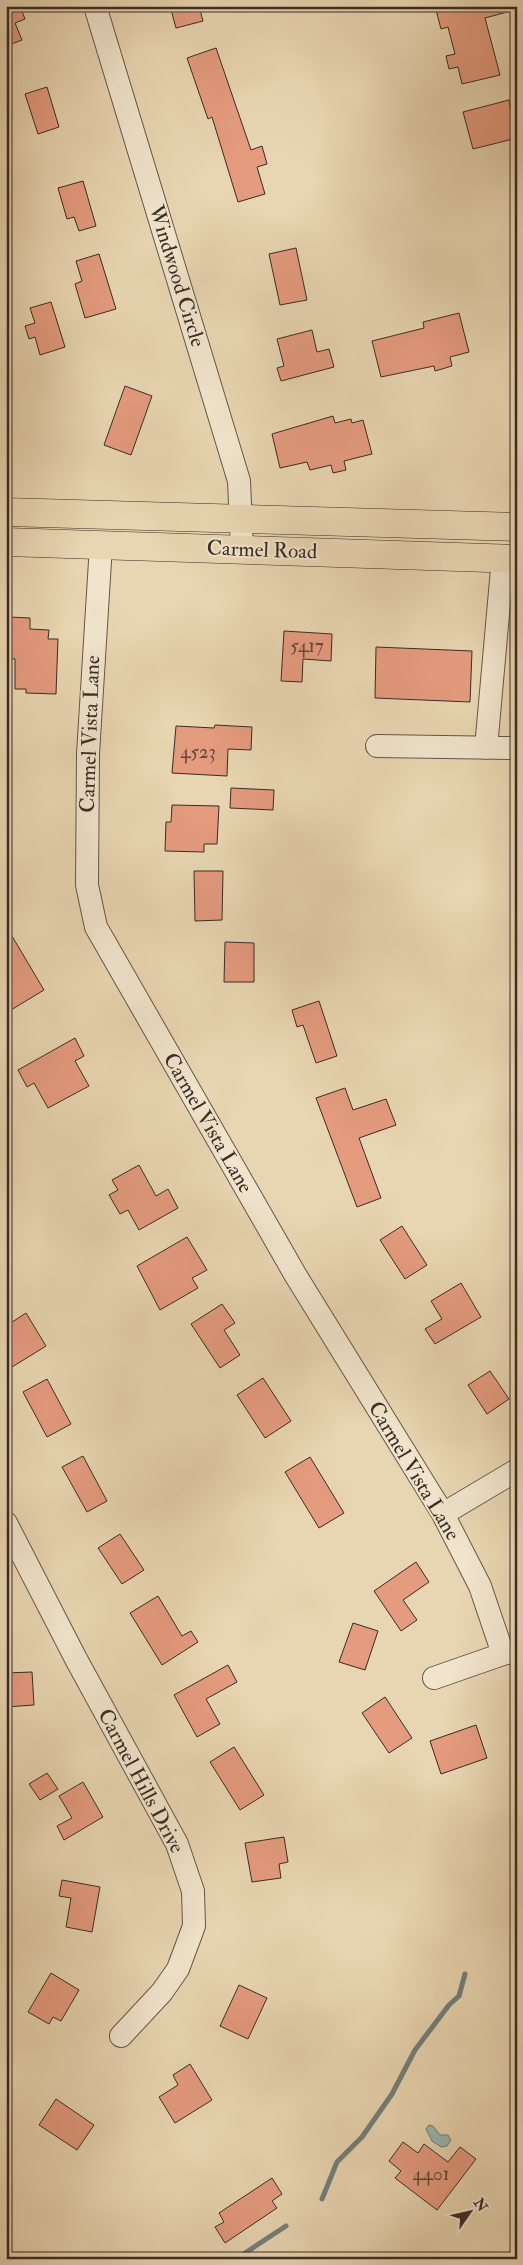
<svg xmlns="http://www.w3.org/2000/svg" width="523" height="2265" font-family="'IM FELL Double Pica',serif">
<rect width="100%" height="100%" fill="#e8d5b1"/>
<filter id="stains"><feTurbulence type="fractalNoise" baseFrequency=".004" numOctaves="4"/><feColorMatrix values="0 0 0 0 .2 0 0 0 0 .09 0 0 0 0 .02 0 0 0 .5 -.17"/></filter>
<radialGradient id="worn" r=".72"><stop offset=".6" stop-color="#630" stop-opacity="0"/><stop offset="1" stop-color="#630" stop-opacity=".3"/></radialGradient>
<!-- water -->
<path fill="#99b7b4" stroke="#737f7b" d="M429,2125L433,2126L440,2135H448L451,2140L447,2146L441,2147L432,2141L426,2129Z"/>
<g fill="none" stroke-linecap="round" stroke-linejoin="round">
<!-- stream -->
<path stroke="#737f7b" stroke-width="5" d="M322,2199L337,2162L362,2137L392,2094L415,2050L449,2005L459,1996L465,1974
M236,2259L286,2226"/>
</g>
<!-- building -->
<path fill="#e49b7e" stroke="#392c26" d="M6,6H20L25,19L15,23L22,40L6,46Z
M170,6H199L203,21L176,28Z
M435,6H510L511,11L485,18L500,75L462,84L458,67L449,69L446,56L455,54L448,27L441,29Z
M216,48L251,150L262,146L267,164L257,167L265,194L238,202L212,117L208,119L187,58Z
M47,87L59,127L38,134L25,94Z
M509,100L517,138L473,149L463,112Z
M83,181L96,226L79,231L74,217L67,219L58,188Z
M296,248L307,300L280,305L269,254Z
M99,254L116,309L85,318L75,284L82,281L76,261Z
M51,302L65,347L40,355L35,337L29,339L25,326L35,323L30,308Z
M459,313L469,352L450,357L452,366L435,371L434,366L381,377L372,341L424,328L423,322Z
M312,330L317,352L329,349L334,367L281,381L277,368L284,366L277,339Z
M125,386L152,396L131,455L104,445Z
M333,416L335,423L351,419L352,423L363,420L372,454L344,461L346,470L333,473L331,465L310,470L307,462L280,468L272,434Z
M9,617L30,618V629L49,630L48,639H58L56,694L26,693V689H15V659L7,658Z
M284,631L332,634L331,661L303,659L302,682L281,681Z
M376,647L472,651L470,702L375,698Z
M215,725L252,727L251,750L228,749L227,776L172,773L176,726L214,728Z
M231,788L274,790L273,810L230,808Z
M172,805L219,806L217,844H204V852L165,851L166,822H171Z
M194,871H223L222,920L195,921Z
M6,926L44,990L6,1013Z
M225,942L254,943V982H224Z
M319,1001L337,1056L316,1063L303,1025L297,1027L292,1010Z
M75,1038L84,1056L75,1061L89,1086L48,1108L34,1083L27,1087L18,1070Z
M345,1088L353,1110L386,1099L396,1125L359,1138L381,1198L357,1207L316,1098Z
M139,1165L156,1196L168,1189L178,1208L139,1230L128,1210L120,1214L109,1195L118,1190L112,1180Z
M402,1226L427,1265L405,1279L380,1240Z
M187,1237L207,1270L192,1278L198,1288L160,1310L137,1266Z
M461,1283L481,1317L435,1344L425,1329L442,1319L431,1301Z
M222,1304L235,1323L224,1330L240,1355L220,1368L191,1324Z
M26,1313L46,1346L12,1367L6,1358V1326Z
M490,1371L509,1399L487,1414L468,1385Z
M263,1378L291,1421L265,1438L237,1395Z
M47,1379L71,1424L47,1437L23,1392Z
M83,1456L107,1501L87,1512L62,1467Z
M310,1457L344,1513L319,1528L285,1472Z
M120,1534L144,1570L122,1584L98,1548Z
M416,1562L429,1582L403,1600L417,1620L401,1631L374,1591Z
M158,1596L182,1636L191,1631L198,1642L162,1665L130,1613Z
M353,1623L378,1631L365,1670L339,1662Z
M228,1665L237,1682L206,1699L220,1724L197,1737L174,1695Z
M32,1672L34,1705L6,1707V1673Z
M385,1697L412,1738L389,1753L362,1713Z
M476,1725L487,1758L441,1774L430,1741Z
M234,1747L264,1795L240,1810L210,1762Z
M47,1773L58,1789L40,1800L29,1784Z
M83,1782L103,1817L64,1840L57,1826L72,1818L59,1796Z
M284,1837L288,1862L279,1864L281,1878L252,1882L245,1843Z
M62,1880L100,1887L92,1932L66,1927L71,1898L59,1896Z
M51,1973L79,1990L61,2021L53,2017L49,2024L28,2012Z
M239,1985L267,1998L248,2039L220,2026Z
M190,2064L212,2100L175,2123L159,2097L178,2085L173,2075Z
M56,2099L94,2125L77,2150L39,2125Z
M403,2142L418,2153L424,2144L448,2162L460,2147L476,2159L437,2210L395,2178L401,2171L389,2161Z
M272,2178L282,2194L272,2201L277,2208L225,2243L215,2227L224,2222L219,2213Z"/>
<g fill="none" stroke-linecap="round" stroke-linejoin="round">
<!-- minor casing -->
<g stroke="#655649" stroke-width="24">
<path id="minor" d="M95,6L239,481L242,549
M101,545L88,754L87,885L96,927L296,1276L443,1514L480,1586L503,1654
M377,746L517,748
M486,748L503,558
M443,1514L517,1470
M6,1523L76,1659L177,1844L193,1891L194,1926L178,1969L162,1992L121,2036
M434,1678L503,1654L517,1651"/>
</g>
<!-- major casing -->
<g stroke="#392c26" stroke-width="29">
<path id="major" d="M6,512L517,527
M6,542L517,559"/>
</g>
<!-- minor -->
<use href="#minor" stroke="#f0e4cc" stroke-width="22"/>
<!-- major -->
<use href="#major" stroke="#e8d5b1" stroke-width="28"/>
</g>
<g text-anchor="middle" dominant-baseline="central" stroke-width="4" stroke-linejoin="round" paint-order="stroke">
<!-- number labels -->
<g font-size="19" fill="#64483c">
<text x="307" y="646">5417</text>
<text x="198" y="752">4523</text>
<text x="431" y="2174">4401</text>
</g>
<!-- street labels -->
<g font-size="21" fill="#392c26" stroke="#f0e4cc">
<text transform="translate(177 276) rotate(73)">Windwood Circle</text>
<text transform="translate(262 550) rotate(2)">Carmel Road</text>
<text transform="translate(90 734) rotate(-88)">Carmel Vista Lane</text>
<text transform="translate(208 1123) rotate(60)">Carmel Vista Lane</text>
<text transform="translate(414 1471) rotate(59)">Carmel Vista Lane</text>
<text transform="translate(141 1781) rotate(62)">Carmel Hills Drive</text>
</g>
</g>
<!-- margin -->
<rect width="523" height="2265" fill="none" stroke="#e8d5b1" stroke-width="25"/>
<rect x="8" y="8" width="508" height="2250" fill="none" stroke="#392c26" stroke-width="2.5"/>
<rect x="12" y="12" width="498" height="2240" fill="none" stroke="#392c26"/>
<!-- north arrow -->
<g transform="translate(470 2212) rotate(56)" stroke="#f0e4cc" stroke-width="4" paint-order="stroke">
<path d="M0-4L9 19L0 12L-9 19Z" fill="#392c26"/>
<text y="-8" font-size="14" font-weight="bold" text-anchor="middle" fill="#392c26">N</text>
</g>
<rect width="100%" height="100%" filter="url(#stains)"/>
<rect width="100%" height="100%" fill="url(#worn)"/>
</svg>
